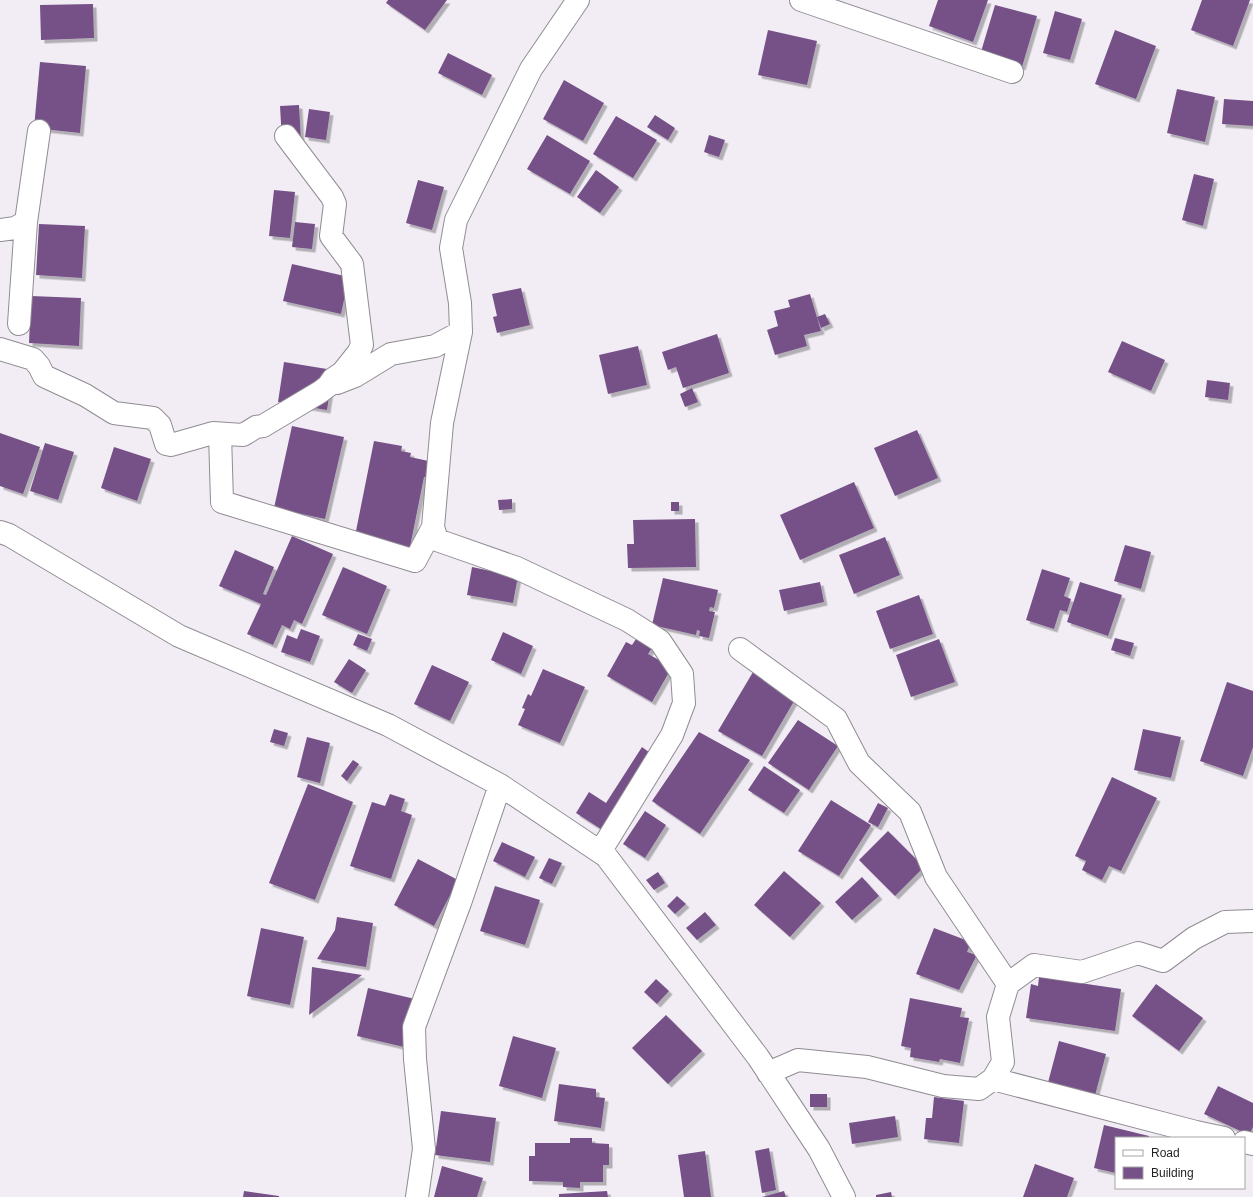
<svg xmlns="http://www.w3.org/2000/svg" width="1253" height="1197" font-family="Arial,sans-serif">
<defs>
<filter id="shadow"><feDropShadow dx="3.5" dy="3.5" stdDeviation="0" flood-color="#0004"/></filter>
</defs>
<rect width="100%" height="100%" fill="#f2edf5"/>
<!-- building -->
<path fill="#765188" filter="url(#shadow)" d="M388,0H447L425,30L386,3Z
M938,0H988L973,42L929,26Z
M1202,0H1250L1233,46L1191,30Z
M93,4L94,38L41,40L40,5Z
M995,5L1037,16L1022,67L980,55Z
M1055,11L1082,19L1070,60L1043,53Z
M768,30L817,41L807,85L758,75Z
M1115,30L1156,46L1136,99L1095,84Z
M448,53L492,75L482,95L438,73Z
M40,62L86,66L80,133L34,128Z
M564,80L604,103L583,141L543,119Z
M1177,89L1215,97L1205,142L1167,133Z
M1224,99L1253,101V126L1222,124Z
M299,105L301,140L282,141L280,106Z
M309,109L330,112L326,140L305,137Z
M655,115L675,128L668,140L647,127Z
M616,116L657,140L633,178L593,154Z
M547,135L590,161L570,194L527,169Z
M709,135L725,140L719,157L704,152Z
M596,170L619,187L600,213L577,197Z
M1194,174L1214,179L1203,226L1182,220Z
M418,180L444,187L432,230L406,223Z
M274,190L295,192L290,238L269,236Z
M295,222L315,224L312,249L292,247Z
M39,224L85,226L82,278L36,275Z
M292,264L349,277L341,314L283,301Z
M521,288L530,325L497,333L493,317L497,316L492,294Z
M810,294L821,331L804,335L807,346L775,355L767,330L778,326L774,311L790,307L788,300Z
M31,296L81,298L79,346L29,343Z
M825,314L830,324L821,328L817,317Z
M717,334L729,373L683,388L676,367L668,370L662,352Z
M1122,341L1165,360L1151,391L1108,372Z
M638,346L647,385L608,394L599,355Z
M284,362L333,370L327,410L278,402Z
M1207,380L1230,383L1228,400L1205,397Z
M692,388L698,402L685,407L680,394Z
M292,426L344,437L325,519L274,508Z
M917,430L938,478L895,496L874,448Z
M0,433L40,447L23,494L0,486Z
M374,441L402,446L401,451L411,453L410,457L433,462L430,478L424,477L409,552L355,536Z
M45,443L74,452L58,500L30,491Z
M114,447L151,459L137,501L101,488Z
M854,482L874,528L800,560L780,515Z
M512,499V509L499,510L498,500Z
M671,502H679V511H671Z
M695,519L696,567L628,568L627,544H634L633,520Z
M292,536L333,554L302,624L294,620L290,629L282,625L273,645L247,634L261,604L219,586L235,550L274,567L263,594L266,595Z
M885,537L900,575L854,594L839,555Z
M1125,545L1151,552L1141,589L1114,581Z
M492,565L518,576L513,603L467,595L472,567L491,571Z
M343,567L387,586L367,634L322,615Z
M1042,569L1070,578L1064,596L1071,599L1067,612L1060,610L1054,629L1026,620Z
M663,578L718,590L714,608L710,607L709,611L715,612L709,638L699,636L700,631L697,630L696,635L652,625Z
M820,582L824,602L784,611L779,590Z
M1080,582L1122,595L1108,636L1067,622Z
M919,595L933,634L890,649L876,611Z
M301,629L320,636L310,662L281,652L287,635L297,639Z
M503,632L533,646L521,674L491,660Z
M358,634L372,639L367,651L353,645Z
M1115,638L1134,643L1130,656L1111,650Z
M636,639L652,648L648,654L672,667L652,702L607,676L626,642L632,645Z
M939,639L955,682L911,697L896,655Z
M349,659L366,670L352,693L334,682Z
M432,665L469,682L450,721L414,704Z
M543,669L585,687L560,743L518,725L525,709L522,708L528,694L531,696Z
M753,672L797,696L762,756L718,731Z
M1227,682L1253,691V747L1243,776L1200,761Z
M798,720L838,746L809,790L768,763Z
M274,729L288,733L284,746L270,742Z
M1143,729L1181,737L1171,778L1134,770Z
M699,732L750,760L700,834L652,801Z
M307,737L330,743L320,783L297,777Z
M642,747L657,758L607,833L576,813L589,792L606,803Z
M353,760L359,764L347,781L341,776Z
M764,766L800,790L784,813L748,790Z
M1112,777L1157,798L1121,871L1109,866L1102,880L1082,870L1086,861L1075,856Z
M308,784L353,802L315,900L269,883Z
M390,794L405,799L401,811L412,815L391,879L350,866L372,802L385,806Z
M831,800L871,825L839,876L798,851Z
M878,803L888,808L878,827L868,822Z
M645,811L666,825L645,858L623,844Z
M888,831L924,867L895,896L859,860Z
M502,842L535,857L525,877L493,861Z
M549,858L562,863L552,884L539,878Z
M418,859L458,880L434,926L394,905Z
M784,871L821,903L790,937L754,905Z
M658,872L665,883L654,890L646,880Z
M862,877L879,896L852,920L835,902Z
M495,886L540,900L525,945L480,931Z
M677,896L686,904L675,914L667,906Z
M705,912L716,925L697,940L686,928Z
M337,917L373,923L366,967L317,959L335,930Z
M261,928L304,937L290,1005L247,996Z
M934,928L971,942L967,952L977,955L959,990L916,974Z
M312,967L362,975L309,1015Z
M1039,977L1121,989L1115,1031L1026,1018L1031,984L1038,986Z
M656,979L669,991L657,1004L644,992Z
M1156,984L1203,1018L1179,1051L1132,1016Z
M368,988L415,999L404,1047L357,1036Z
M910,998L962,1008L960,1017L969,1018L960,1063L940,1059L939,1062L910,1057L911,1048L901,1046Z
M666,1015L702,1051L668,1084L632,1048Z
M513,1036L556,1048L542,1098L499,1086Z
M1059,1041L1106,1054L1093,1103L1046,1090Z
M559,1084L596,1089V1097L605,1098L601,1128L554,1121Z
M1218,1086L1253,1103V1127L1249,1135L1204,1114Z
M810,1094H827V1107H810Z
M934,1097L964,1101L959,1143L924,1139L926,1118H932Z
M441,1111L496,1118L490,1162L435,1155Z
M895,1116L898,1137L852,1144L849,1123Z
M1104,1125L1149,1136V1138H1116V1173L1094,1168Z
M570,1138H592V1143L609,1144V1165H603V1182H580V1188L563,1187V1182L529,1181V1156H535V1143H570Z
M769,1148L776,1190L762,1193L755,1151Z
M705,1151L711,1197H684L678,1155Z
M1035,1164L1074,1178L1067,1197H1023Z
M442,1166L483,1178L477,1197H434Z
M244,1191L279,1196V1197H243Z
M607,1191L608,1197H559V1194Z
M784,1191L786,1197H762Z
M891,1192L892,1197H876V1195Z"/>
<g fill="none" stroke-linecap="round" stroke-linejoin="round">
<!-- minor casing -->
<g stroke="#908c93" stroke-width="24">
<path id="minor" d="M578,0L531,69L456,220L451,248L460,303L461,332L442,423L433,527L437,540L517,568L627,620L660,641L682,674L684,703L672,735L600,852
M801,0L1012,72
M0,230L15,228L26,222
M19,324L26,222L39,131
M0,349L33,359L39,366L44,376L85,395L114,413L153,418L160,425L166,444L171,445L213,433L243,435L256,427L263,426L320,392L328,386L333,379L342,373L358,353L362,345L352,264L331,236L335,204L332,197L286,136
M337,383L355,376L391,354L435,346L461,332
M220,434L222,502L415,561L433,527
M0,532L9,535L179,636L388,725L500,785L606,856L758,1057L819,1149L844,1197
M740,649L836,719L859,763L910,812L936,877L1008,984
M768,1073L798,1060L867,1067L943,1086L979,1089L993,1079L1003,1062L998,1017L1008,984L1034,965L1082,972L1138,953L1163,961L1194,938L1225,922L1253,921
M993,1079L1196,1132L1224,1138
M1244,1142L1253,1144
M417,1197L424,1149L415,1059L414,1027L461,900L500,785"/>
</g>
<!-- minor -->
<use href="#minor" stroke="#fff" stroke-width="22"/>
</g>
<!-- legend -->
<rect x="1115" y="1137" width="130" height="52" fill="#ffffff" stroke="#a6a5a6"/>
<rect x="1123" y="1150" width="20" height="6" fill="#ffffff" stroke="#a6a5a6"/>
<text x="1151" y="1157" font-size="12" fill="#201e21">Road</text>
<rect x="1123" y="1167" width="20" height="12" fill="#765188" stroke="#a6a5a6"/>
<text x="1151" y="1177" font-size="12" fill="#201e21">Building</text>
</svg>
